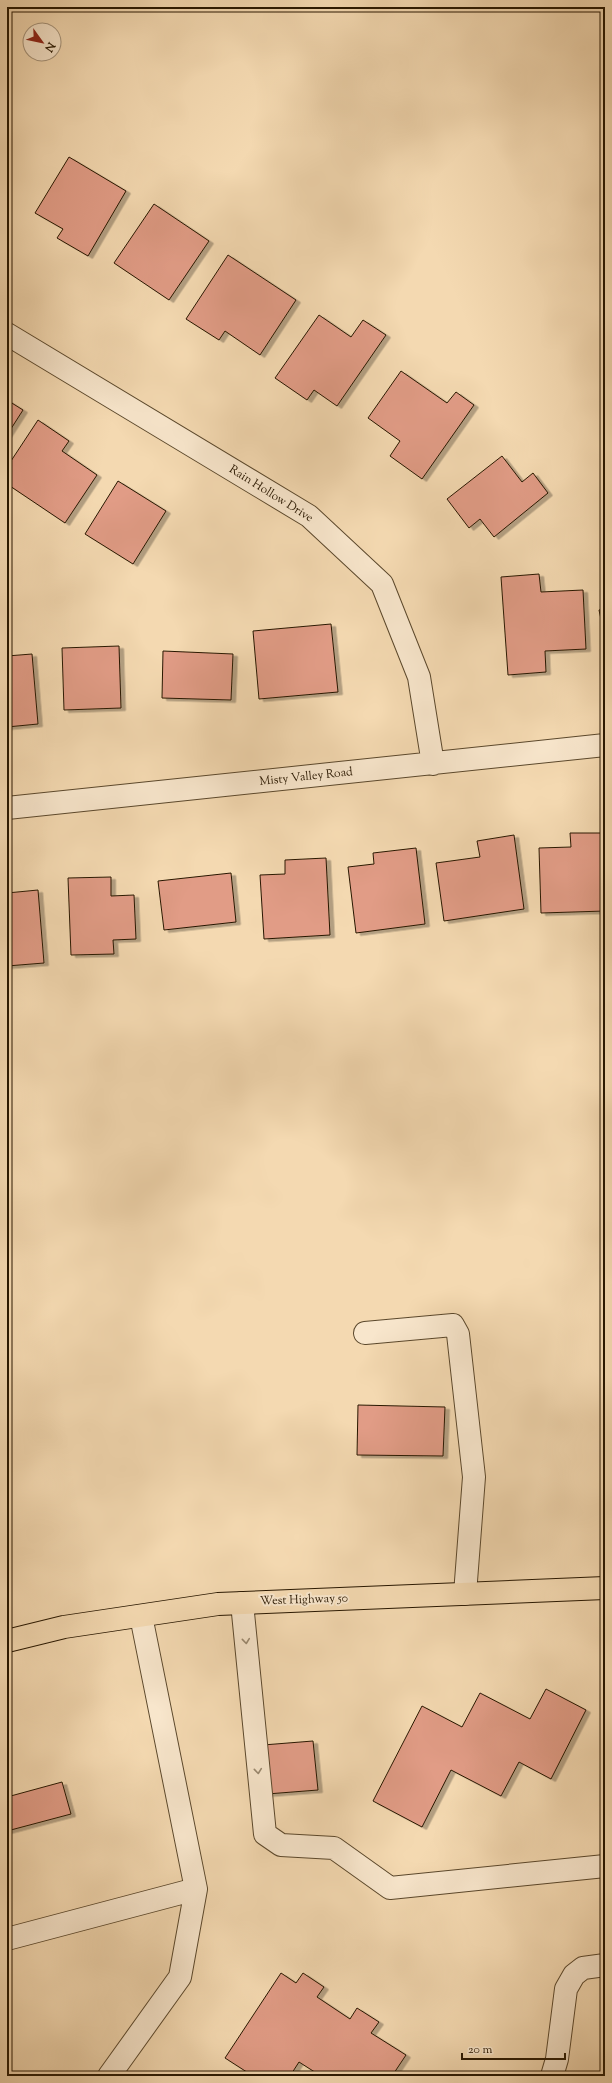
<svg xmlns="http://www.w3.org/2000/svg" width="612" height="2083" font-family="'Sorts Mill Goudy',serif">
<defs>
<filter id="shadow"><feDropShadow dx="4.5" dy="2.5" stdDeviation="0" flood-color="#0004"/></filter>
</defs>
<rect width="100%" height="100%" fill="#f4d9b1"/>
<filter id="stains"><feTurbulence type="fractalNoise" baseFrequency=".005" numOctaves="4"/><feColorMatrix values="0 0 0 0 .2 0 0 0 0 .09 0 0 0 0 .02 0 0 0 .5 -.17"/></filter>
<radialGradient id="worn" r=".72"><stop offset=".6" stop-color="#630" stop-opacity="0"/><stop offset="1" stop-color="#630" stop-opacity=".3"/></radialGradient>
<!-- building -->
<path fill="#e19c86" stroke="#281700" filter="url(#shadow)" d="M69,157L126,191L88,256L57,238L63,229L35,213Z
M154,204L209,241L169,300L114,263Z
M228,255L296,300L260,355L225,331L219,340L186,319Z
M319,315L351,337L363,320L386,335L337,406L314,390L307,400L275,378Z
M401,371L447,403L456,392L474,405L422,479L390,456L400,441L368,418Z
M7,400L23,410L7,435Z
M38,420L69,441L62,451L97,475L65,523L7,484V467Z
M502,456L522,482L533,473L548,493L494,537L480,519L469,528L447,499Z
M118,481L166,511L133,564L85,534Z
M539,574L541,592L583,590L586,649L545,651L546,672L508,675L501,577Z
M605,608V638L599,610Z
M331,624L338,692L259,699L253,631Z
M119,646L121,708L64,710L62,648Z
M163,651L233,654L231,700L162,698Z
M32,654L38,724L7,727V656Z
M570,833H605V911L541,913L539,848L571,847Z
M514,835L524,909L444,921L436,863L480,857L477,841Z
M416,848L425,924L356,933L348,867L374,864L373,853Z
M326,858L330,935L264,939L260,875L285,874V860Z
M231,873L236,922L164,930L158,881Z
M111,877V896L134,895L136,939L113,940L114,954L71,955L68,878Z
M38,890L44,963L7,966V893Z
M358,1405L445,1407L443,1456L357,1455Z
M546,1689L586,1710L551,1779L519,1762L501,1796L451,1770L422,1827L373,1801L422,1706L462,1727L480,1693L530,1719Z
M313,1741L318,1790L267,1794L263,1745Z
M62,1782L71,1814L7,1831V1797Z
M281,1973L296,1983L303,1973L324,1987L317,1997L350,2019L357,2008L379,2022L371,2033L406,2055L392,2076H321L299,2062L290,2076H253L225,2058Z"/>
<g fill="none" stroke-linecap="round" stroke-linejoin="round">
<!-- minor casing -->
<g stroke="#5b482c" stroke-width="24">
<path id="minor" d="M7,334L309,516L382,584L419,677L433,764
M7,808L605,745
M365,1333L453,1325L458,1334L474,1477L465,1594
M242,1603L265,1834L281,1845L334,1848L390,1888L605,1866
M7,1939L196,1889
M109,2076L180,1977L196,1889L141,1616
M552,2076L557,2059L566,1989L574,1975L583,1968L605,1965"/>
</g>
<!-- major casing -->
<g stroke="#281700" stroke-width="24">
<path id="major" d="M7,1641L64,1627L218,1604L605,1588"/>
</g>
<!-- minor -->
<use href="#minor" stroke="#f8e6cc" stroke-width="22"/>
<!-- major -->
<use href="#major" stroke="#f4d9b1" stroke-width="22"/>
</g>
<!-- one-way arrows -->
<defs><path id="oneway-chevron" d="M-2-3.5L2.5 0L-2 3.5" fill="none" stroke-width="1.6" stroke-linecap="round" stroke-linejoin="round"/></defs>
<g stroke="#9a8970">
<use href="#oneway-chevron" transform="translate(246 1641) rotate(84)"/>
<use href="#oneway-chevron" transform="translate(258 1771) rotate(84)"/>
</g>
<g text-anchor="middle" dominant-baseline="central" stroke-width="4" stroke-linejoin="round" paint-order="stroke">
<!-- street labels -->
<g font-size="12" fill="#281700" stroke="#f8e6cc">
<text transform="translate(271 494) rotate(32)">Rain Hollow Drive</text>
<text transform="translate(306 777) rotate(-6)">Misty Valley Road</text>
<text transform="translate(304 1600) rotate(-2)">West Highway 50</text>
</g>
</g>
<!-- margin -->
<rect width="612" height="2083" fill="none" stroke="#f4d9b1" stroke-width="24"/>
<rect x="8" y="8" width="596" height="2067" fill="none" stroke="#281700" stroke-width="2"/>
<rect x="12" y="12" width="588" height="2059" fill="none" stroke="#281700"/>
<!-- north arrow -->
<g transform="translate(42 42) rotate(123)"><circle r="19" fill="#f8e6cc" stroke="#a5937a"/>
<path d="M0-3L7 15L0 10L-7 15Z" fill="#8f2418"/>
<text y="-6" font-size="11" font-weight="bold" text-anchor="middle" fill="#281700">N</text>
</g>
<!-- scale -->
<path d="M462 2053v6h103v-6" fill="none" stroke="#281700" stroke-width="2"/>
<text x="468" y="2053" font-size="12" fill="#281700" stroke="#f8e6cc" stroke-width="3" paint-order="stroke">20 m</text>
<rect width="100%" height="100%" filter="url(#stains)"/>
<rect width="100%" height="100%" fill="url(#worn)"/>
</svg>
